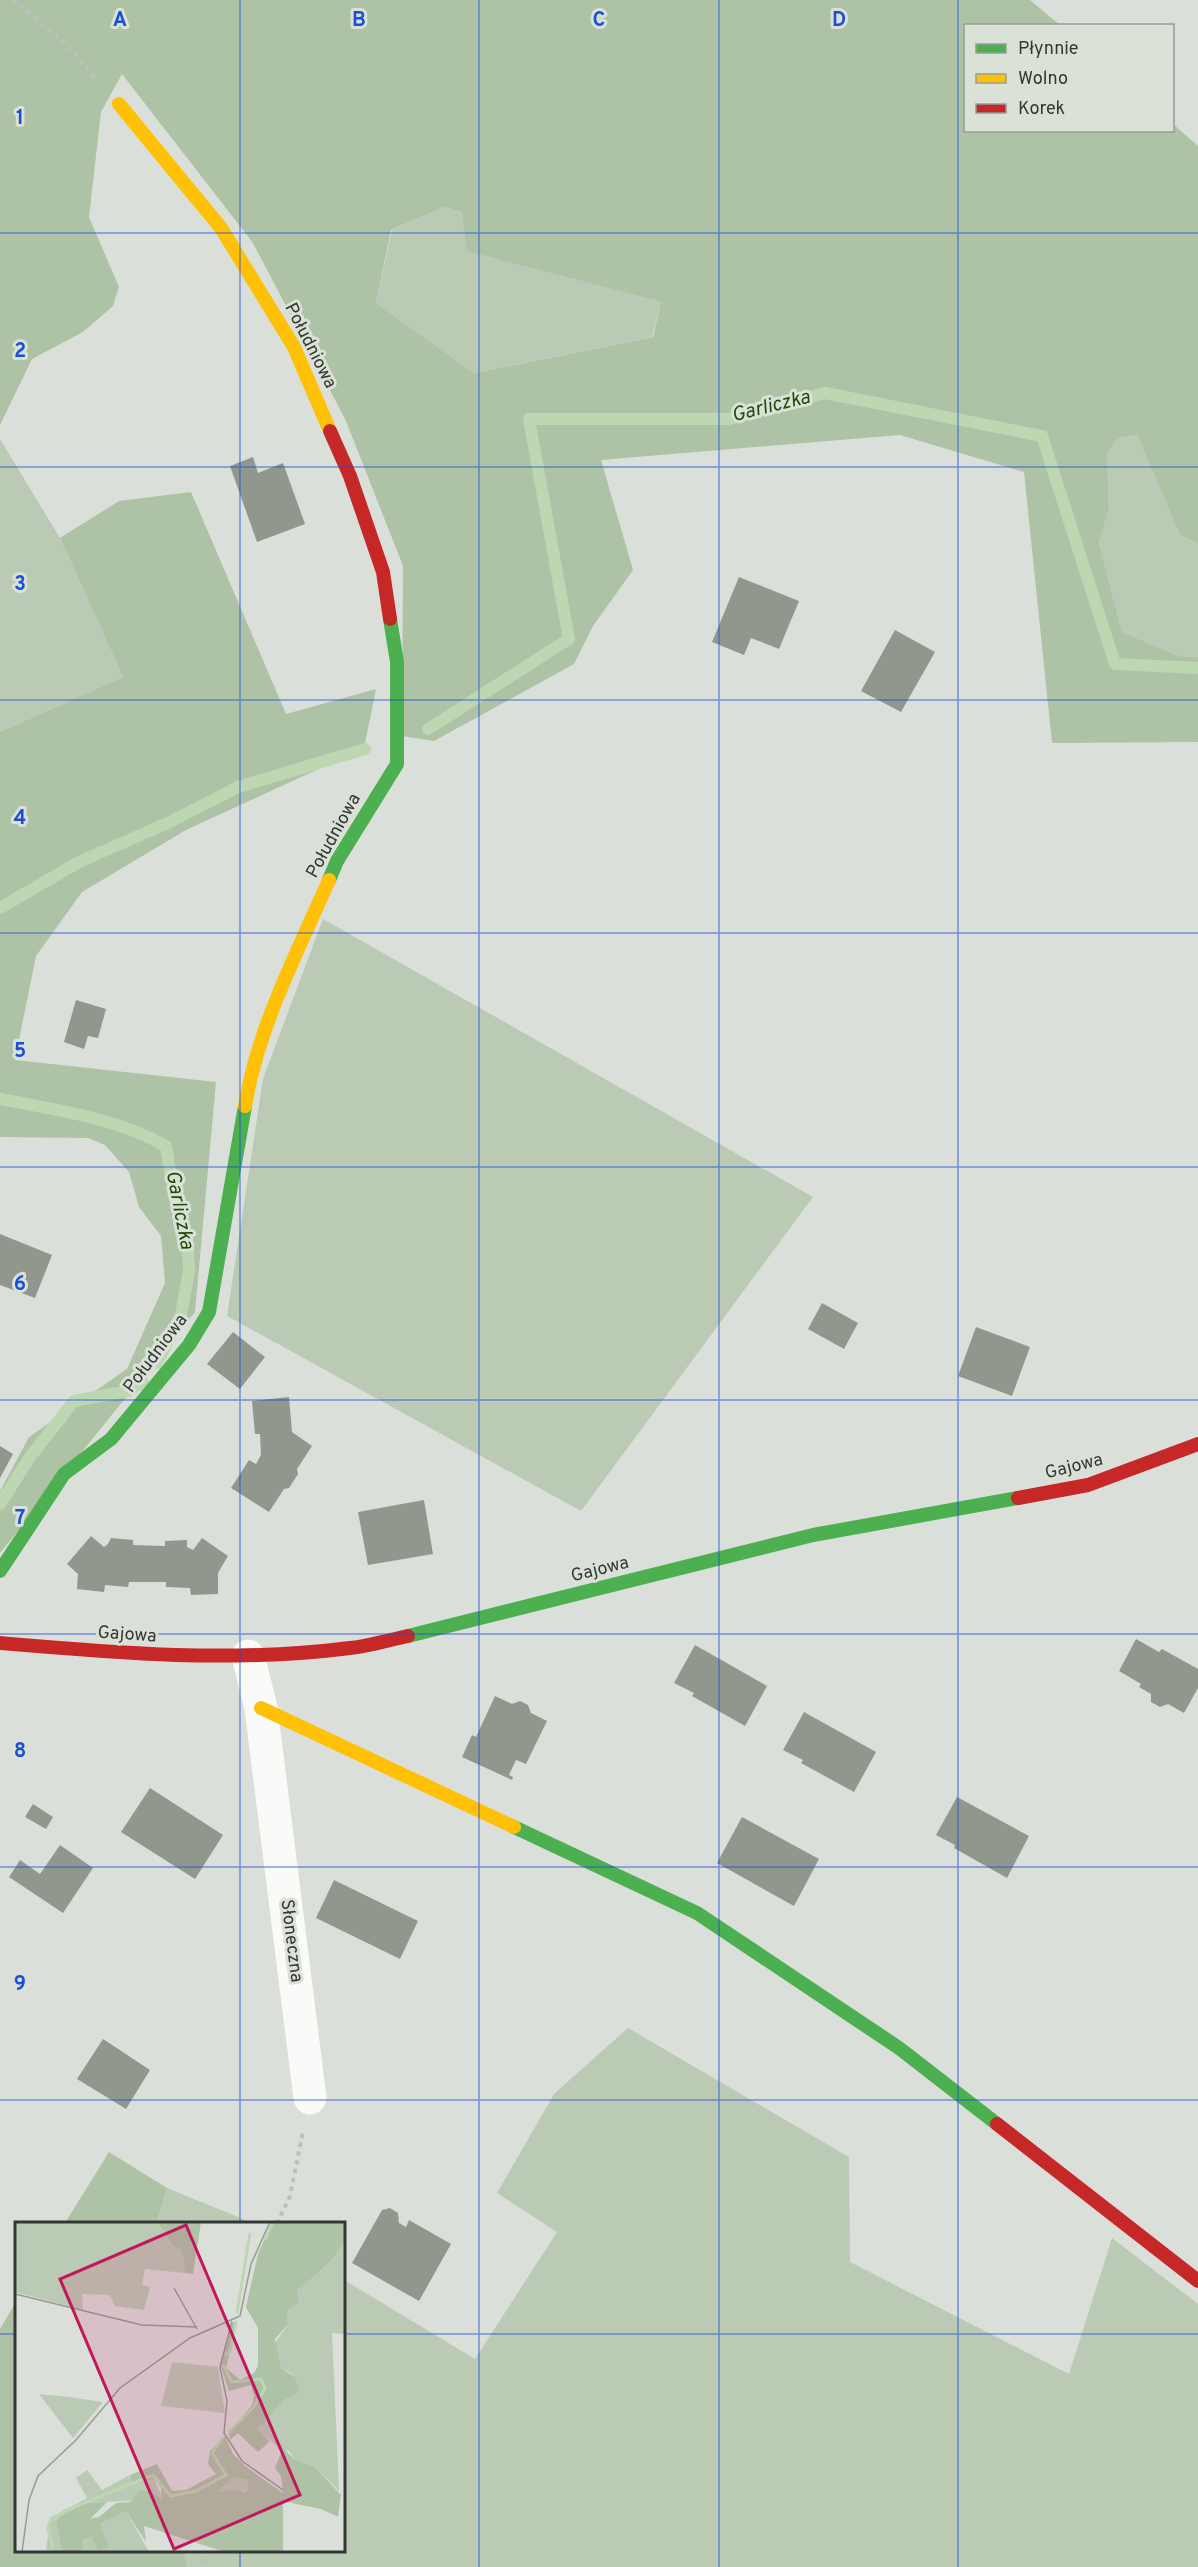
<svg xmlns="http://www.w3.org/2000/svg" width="1198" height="2567" font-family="Overpass,sans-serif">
<rect width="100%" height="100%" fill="#dbdfd9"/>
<!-- green -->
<path fill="#bbcab5" d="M444,207L462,212L468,251L661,302L652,337L474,373L376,303L392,230Z
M1137,435L1180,535L1198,544V657L1179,656L1122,632L1099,543L1109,508L1107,453L1118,438Z
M0,439L60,538L123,677L0,732Z
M323,919L813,1197L581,1511L227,1316L263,1079Z
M628,2028L849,2157L850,2262L1069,2374L1112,2238L1198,2304V2567H187L184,2551L344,2550V2280L475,2359L557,2232L497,2193L554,2094Z
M167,2188L243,2219L250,2223L157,2224Z"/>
<!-- forest -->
<path fill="#aec2a6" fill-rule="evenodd" d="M0,0H1030L1060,25L966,26V130H1172L1173,124L1198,146V544L1180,535L1137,435L1118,438L1107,453L1109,508L1099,543L1122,632L1179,656L1198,657V742L1052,743L1024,472L900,435L601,460L633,570L593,626L574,664L434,741L402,736L403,566L346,421L253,243L122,74L101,112L89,217L119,287L113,306L83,332L32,359L0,425ZM444,207L462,212L467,251L661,302L653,337L474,373L376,303L391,230Z
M191,492L286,714L376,689L364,748L186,830L82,892L36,956L15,1060L216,1082L195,1312L0,1553V1491L29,1437L127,1369L165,1283L161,1236L139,1207L129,1172L105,1145L88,1138L0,1137V732L123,677L60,538L119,501Z
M109,2152L167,2188L157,2223H65Z
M16,2302V2550L184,2551L187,2567H0V2329Z"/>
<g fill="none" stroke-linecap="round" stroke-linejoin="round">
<!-- stream -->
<path stroke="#bed7b3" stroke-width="12" d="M428,729L569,639L529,419H729L825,393L1042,436L1115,664L1198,668
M0,908L79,862L172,821L238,787L365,749
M0,1099C56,1110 116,1118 166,1146L175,1200L188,1246L189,1271L181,1315L157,1363
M0,1504L30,1457L74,1401L128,1391L143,1382"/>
</g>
<!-- building -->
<path fill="#90988d" d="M253,457L258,473L283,463L305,524L257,542L230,466Z
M739,577L799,601L779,649L751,638L744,655L712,642Z
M895,630L935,652L901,712L861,691Z
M76,1000L106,1009L98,1038L88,1036L84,1049L64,1042Z
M0,1234L52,1255L35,1298L0,1285Z
M822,1303L858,1323L844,1349L808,1329Z
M976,1327L1030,1347L1012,1396L958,1376Z
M233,1332L265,1357L240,1389L207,1364Z
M289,1397L292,1432L312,1446L297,1469L298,1474L289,1488L284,1489L269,1512L231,1488L249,1460L256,1464L261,1455L260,1434H255L252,1401Z
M0,1446L13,1454L0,1478Z
M424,1500L433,1554L368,1565L358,1512Z
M91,1536L104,1547L108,1544L111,1538L133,1540V1545L165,1546V1541L187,1540V1547L193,1550L202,1538L228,1556L218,1573V1594L191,1595L190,1588L166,1587V1582H129L128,1587L105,1585L104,1592L77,1589L78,1574L67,1564Z
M1136,1639L1159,1652L1162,1649L1198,1669V1688L1184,1713L1168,1704L1160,1707L1151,1702V1694L1139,1687L1141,1684L1119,1671Z
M695,1645L767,1686L745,1726L692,1696L694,1693L674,1683Z
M495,1696L512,1704L520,1701L528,1705L531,1713L547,1721L526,1764L516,1760L509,1775L513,1777L512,1780L462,1757L472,1735L476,1737Z
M804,1712L876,1752L854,1792L801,1763L803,1760L783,1750Z
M150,1788L223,1835L195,1879L121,1832Z
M957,1797L1029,1836L1007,1878L954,1848L955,1845L936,1835Z
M33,1804L53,1817L46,1829L25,1817Z
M742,1817L819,1859L794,1906L717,1863Z
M60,1845L93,1868L63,1913L9,1877L20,1860L40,1874Z
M334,1880L418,1921L400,1959L316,1918Z
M103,2039L150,2070L126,2109L77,2079Z
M390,2208L398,2213L399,2223L406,2227L409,2220L451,2244L419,2301L352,2263L382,2210Z"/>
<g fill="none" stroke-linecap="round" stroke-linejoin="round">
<!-- path -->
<path stroke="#bebfbe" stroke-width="4" stroke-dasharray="4.5 4.5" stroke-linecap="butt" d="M13,0L65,43L95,77
M277,2224L290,2196L303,2131
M201,2550L206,2567"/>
<!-- street -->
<path stroke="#fafaf9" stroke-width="33" d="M248,1656L261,1708L310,2098"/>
<!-- fast -->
<path stroke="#4caf50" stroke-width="14" d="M329,880L337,861L397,764V662L390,619
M0,1571L64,1474L111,1439L189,1345L209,1312L245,1106
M408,1636L813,1535L1018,1498
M514,1827L697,1913L899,2048L997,2124"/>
<!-- slow -->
<path stroke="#ffc107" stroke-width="14" d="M119,104L221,228L294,347L330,431
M245,1106C258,1027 297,953 329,880
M261,1708L514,1827"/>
<!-- jam -->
<path stroke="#c62828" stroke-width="14" d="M330,431L350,476L383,572L390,619
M1018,1498L1088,1485L1198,1444
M0,1643C117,1653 233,1663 350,1648C369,1646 389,1640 408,1636
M997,2124L1198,2281"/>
</g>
<!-- grid -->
<path fill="none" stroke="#1d4ed8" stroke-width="1.5" stroke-opacity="0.55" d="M240,0V2224M479,0V2567M719,0V2567M958,0V2567M0,233H1198M0,467H1198M0,700H1198M0,933H1198M0,1167H1198M0,1400H1198M0,1634H1198M0,1867H1198M0,2100H1198M0,2334H16M344,2334H1198M240,2550V2567"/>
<g text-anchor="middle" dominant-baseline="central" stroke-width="6" stroke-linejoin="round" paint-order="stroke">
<!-- street labels -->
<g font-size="18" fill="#333632" stroke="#dae1d7">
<text transform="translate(310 346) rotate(63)">Południowa</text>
<text transform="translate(334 836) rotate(-61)">Południowa</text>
<text transform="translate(156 1354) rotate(-53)">Południowa</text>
<text transform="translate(1074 1467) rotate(-14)">Gajowa</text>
<text transform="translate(600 1570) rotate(-14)">Gajowa</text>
<text transform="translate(127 1635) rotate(4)">Gajowa</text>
<text transform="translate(291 1941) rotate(83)">Słoneczna</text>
</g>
<!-- water labels -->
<g font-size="20" font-style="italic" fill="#224a06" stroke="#dae1d7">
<text transform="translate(771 407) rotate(-14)">Garliczka</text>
<text transform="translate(179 1210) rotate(79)">Garliczka</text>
</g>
</g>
<!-- overview -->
<g transform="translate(15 2222)">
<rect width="330" height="330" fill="#dbdfd9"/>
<path d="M0,0H143L167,28L170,51L130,47L127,63L135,65L129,88L100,84L95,73L67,72L68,88L0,70ZM330,20V112L317,111L324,269L300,245L280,238L274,229L266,227L242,207L280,164L277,152L266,146L260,121L273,102L272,89L284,80L282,69L314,41ZM157,140L203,145L210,191L146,184ZM24,172L54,175L88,180L58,216ZM72,248L87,268L115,253L118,262L139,257L148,277L71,281L41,299L47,330H31L35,296L72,276L61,256ZM219,255L232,258L234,266L229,271L225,268L202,271V267ZM111,289L134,330H69L67,318L76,315L94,325L85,302Z" fill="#bbcab5"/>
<path d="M143,0H186L178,52L170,51L167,28L159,24ZM257,0H330V20L314,41L282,69L284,80L272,89L273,102L260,117L266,146L280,155L284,170L270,177L242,207L255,219L243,230L223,211L215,218L214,211L237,183L239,174L236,163L214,169L206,144L217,101L222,99L211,146L225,158L239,151L243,144V106L231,85L243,32ZM210,214L218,232L230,244L268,271L266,254L260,246L268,226L280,238L300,245L326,273L323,295L306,287L272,280L268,281V330H210L129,304L131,320L111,289L85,302L94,325L84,329L76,315L67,318L69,330H47L41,299L45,295L71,281L92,280L75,297L84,295L101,281L116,280L124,268L137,270L147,278L146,265L139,257L118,262L115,253L142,242L157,269L171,268L201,252L193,242L195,229ZM219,255L232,258L234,267L229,271L225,268L202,270Z" fill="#aec2a6" fill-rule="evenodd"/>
<path fill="none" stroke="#bed7b3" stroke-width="3" d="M250,18L258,0M222,91L235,11M210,133L215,129L221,101M208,143L217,160L246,157L250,167L238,186L213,211M34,330L38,324L33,308L34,301L49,289L138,253L156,274L181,269L211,253L197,231L208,216"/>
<path fill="none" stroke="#989b96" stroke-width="1.5" d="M159,66L182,107M0,72L127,103L182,105M217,99L205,145L212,179L209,211L227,239L268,268M7,330L14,278L23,254L61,218L105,166L175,116L225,94L236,42L255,0"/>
<path fill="#c2185b" fill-opacity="0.15" stroke="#c2185b" stroke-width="3" d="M171,3L285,273L159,327L45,57Z"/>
<rect width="330" height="330" fill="none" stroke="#333632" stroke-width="3"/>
</g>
<g font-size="20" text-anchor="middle" font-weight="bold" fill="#1d4ed8" stroke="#dae1d7" stroke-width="6" stroke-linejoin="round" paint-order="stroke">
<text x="120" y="26">A</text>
<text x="359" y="26">B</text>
<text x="599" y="26">C</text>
<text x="839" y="26">D</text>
<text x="20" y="124">1</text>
<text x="20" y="357">2</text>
<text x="20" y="590">3</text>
<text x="20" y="824">4</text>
<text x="20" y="1057">5</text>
<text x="20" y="1290">6</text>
<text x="20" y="1524">7</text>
<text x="20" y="1757">8</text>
<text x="20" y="1990">9</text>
</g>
<!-- legend -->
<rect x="964" y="24" width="210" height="108" fill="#dae1d7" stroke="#979d95" stroke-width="1.5"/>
<rect x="976" y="44" width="30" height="9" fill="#4caf50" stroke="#979d95" stroke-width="1.5"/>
<text x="1018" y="54" font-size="18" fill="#333632">Płynnie</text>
<rect x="976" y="74" width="30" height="9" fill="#ffc107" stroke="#979d95" stroke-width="1.5"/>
<text x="1018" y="84" font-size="18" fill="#333632">Wolno</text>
<rect x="976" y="104" width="30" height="9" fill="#c62828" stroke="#979d95" stroke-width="1.5"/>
<text x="1018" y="114" font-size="18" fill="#333632">Korek</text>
</svg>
